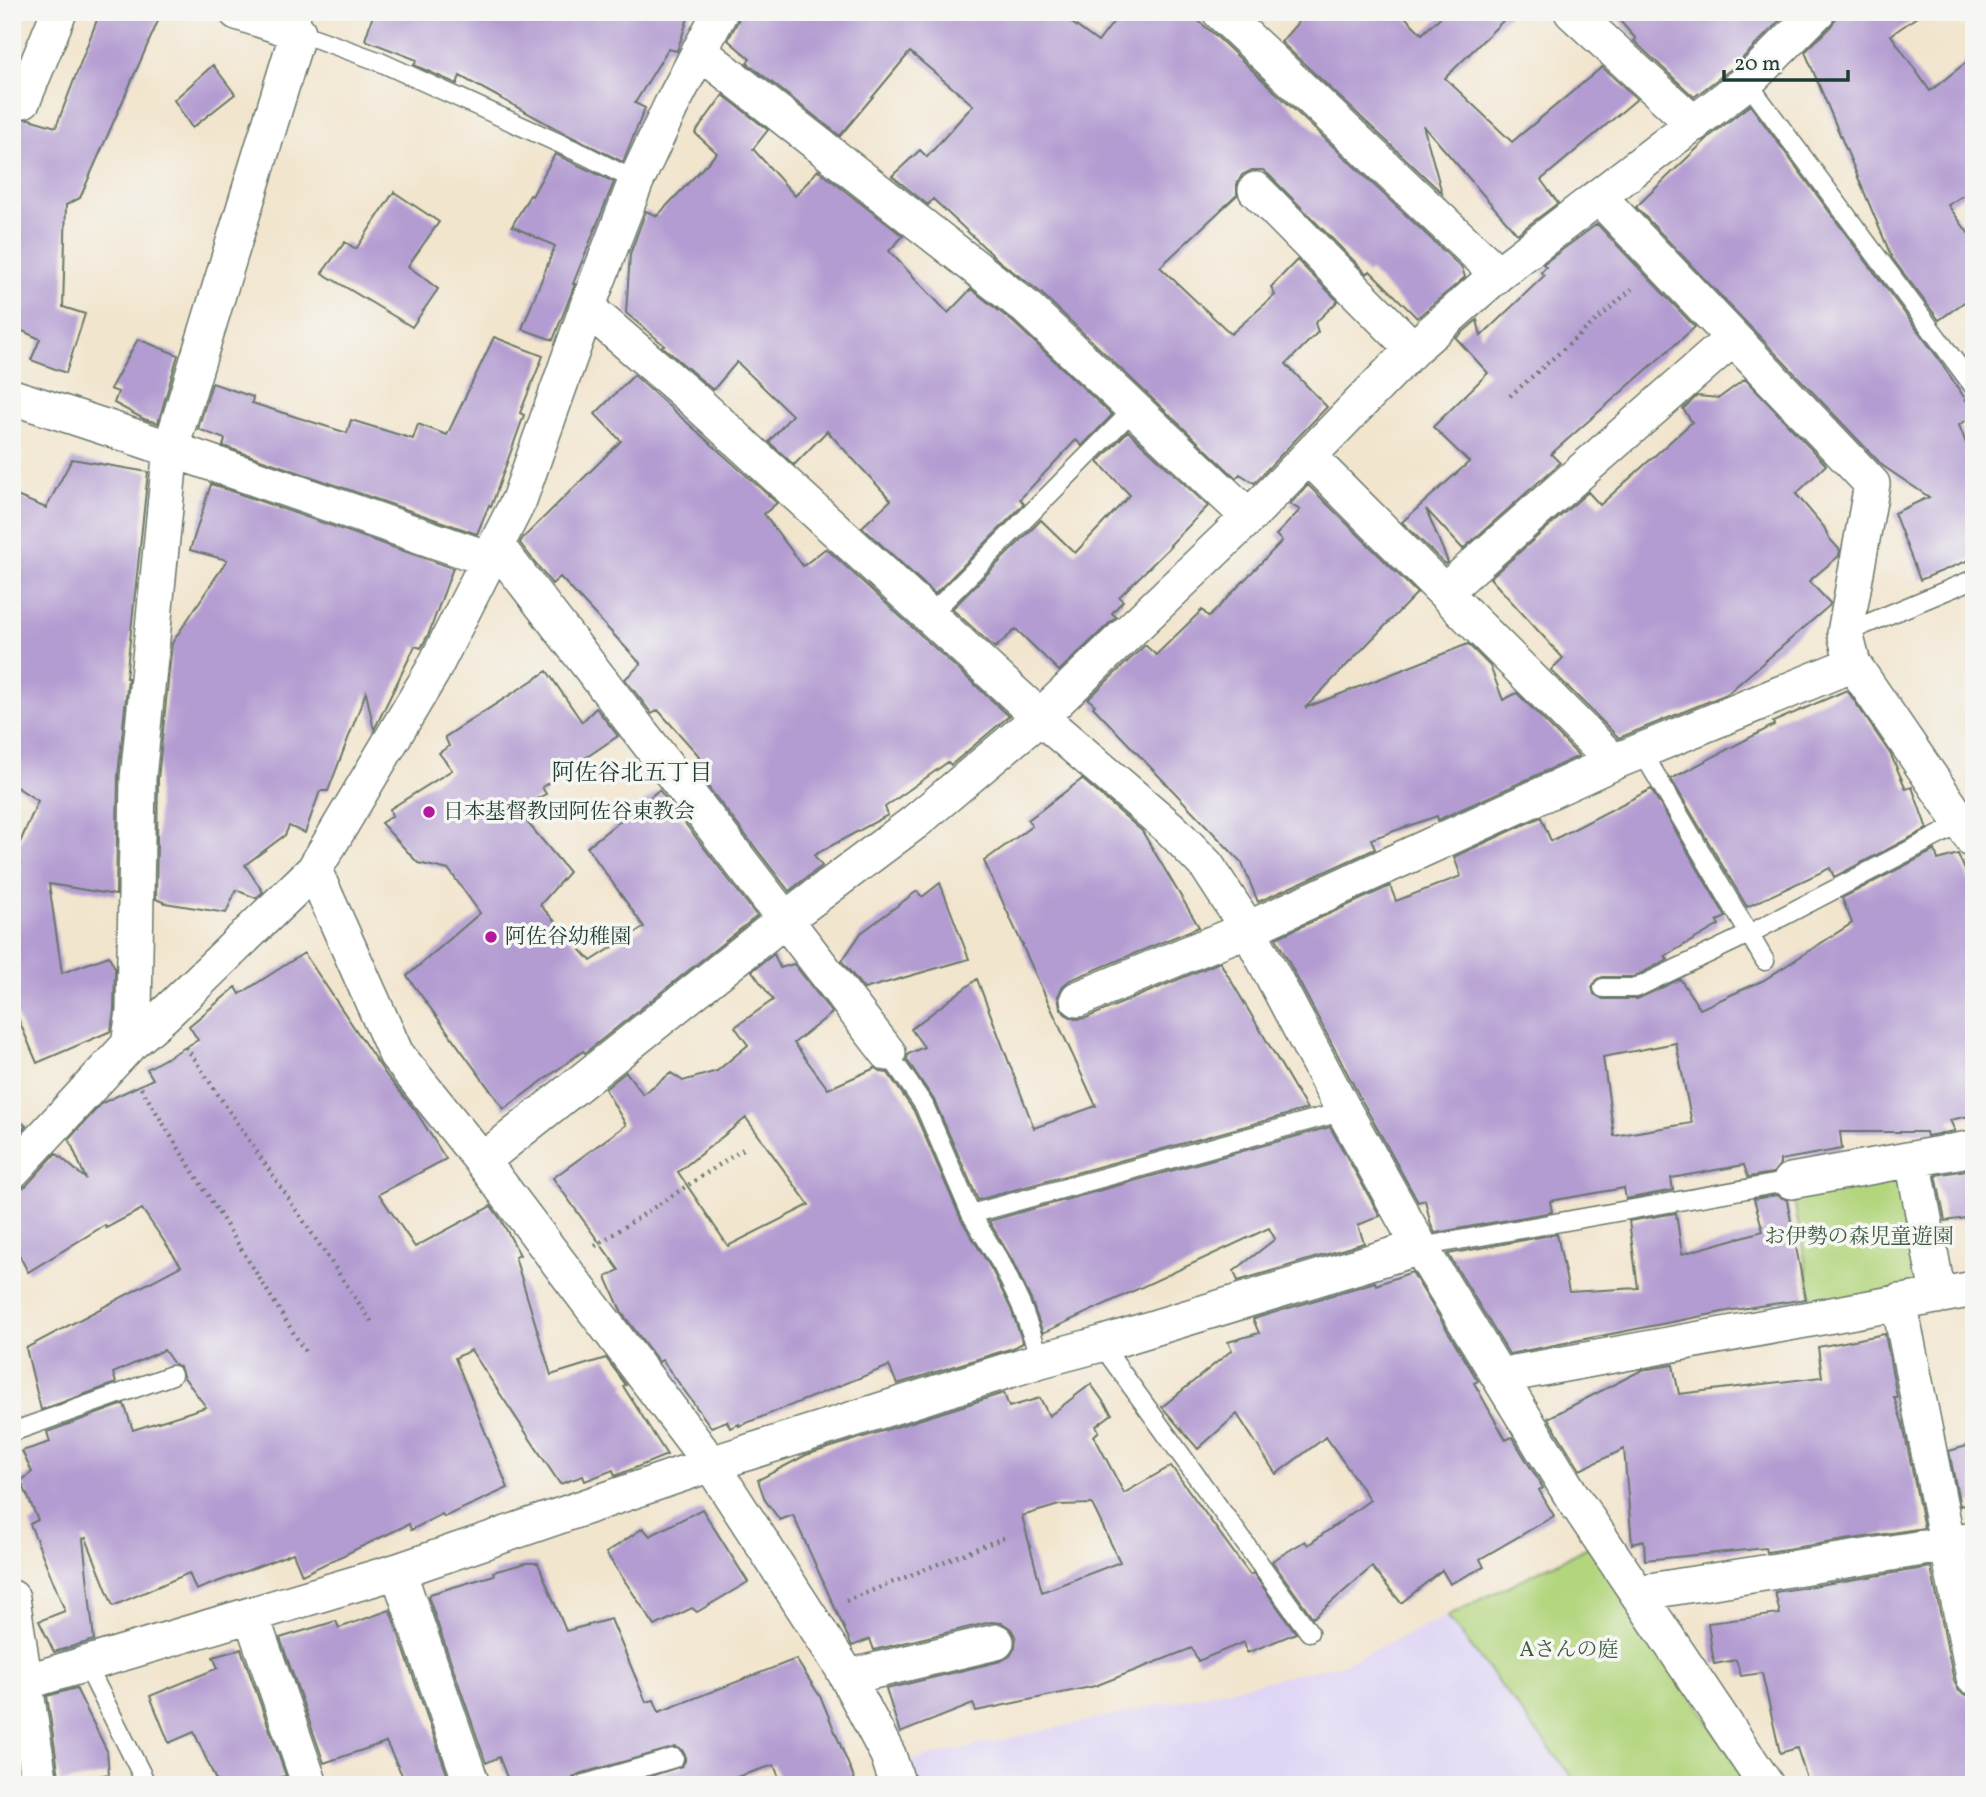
<svg xmlns="http://www.w3.org/2000/svg" width="1986" height="1797" font-family="Vollkorn,'Noto Serif JP',serif">
<rect width="100%" height="100%" fill="#f6f6f2"/>
<filter id="ink" filterUnits="userSpaceOnUse"><feTurbulence type="fractalNoise" baseFrequency=".0143" numOctaves="2"/><feDisplacementMap in="SourceGraphic" scale="14" xChannelSelector="R" yChannelSelector="G"/><feConvolveMatrix kernelMatrix="1 2 1 2 8 2 1 2 1" color-interpolation-filters="sRGB"/></filter>
<filter id="wash" filterUnits="userSpaceOnUse"><feTurbulence type="fractalNoise" baseFrequency=".00686" numOctaves="4" result="noise"/><feDisplacementMap in="SourceGraphic" scale="28" xChannelSelector="R" yChannelSelector="G"/><feGaussianBlur stdDeviation="1.57" result="paint"/><feColorMatrix in="noise" values="0 0 0 0 0 0 0 0 0 0 0 0 0 0 0 0 0 1.4 0 .05"/><feComposite in="paint" operator="in"/></filter>
<g filter="url(#wash)">
<rect width="100%" height="100%" fill="#f2e5ce"/>
<!-- built -->
<path fill="#dfd5f5" d="M1447,1616L1578,1785H920L912,1760L1343,1664Z"/>
<!-- green -->
<path fill="#b3d57e" stroke="#698959" stroke-width="2" d="M1905,1170L1925,1284L1813,1304L1792,1191Z
M1592,1545L1750,1785H1578L1447,1616Z"/>
<g id="blocks">
<!-- building -->
<path fill="#b39cd1" fill-rule="evenodd" d="M100,12H162L80,198L66,205L63,307L85,314L66,373L31,360L40,339L12,326V118L29,119L56,127Z
M374,12H690L677,51L668,49L635,103L645,108L623,162L566,134L460,76L457,84L414,65L417,60L365,40Z
M740,12H1057L1098,42L1121,12H1188L1215,35L1462,268L1465,277L1417,318L1370,271L1367,274L1270,176L1263,170H1252L1242,175L1237,184V195L1160,267L1231,334L1275,295L1271,287L1297,260L1338,301L1315,323L1318,332L1286,364L1327,407L1254,483L1240,474L1236,478L1040,292L999,261L933,199L928,205L892,176L920,150L927,157L973,105L910,52L840,136L747,63L750,59L728,40L738,21Z
M1307,12H1400L1422,34L1446,12H1512L1445,78L1512,142L1602,67L1637,99L1541,180L1558,203L1517,234L1423,125L1442,193L1281,42Z
M1612,12H1788L1734,67L1694,97L1634,41L1636,39Z
M1837,12H1924L1891,35L1930,91L1974,56V189L1948,205L1974,241V295L1939,320L1892,258L1805,52L1831,26L1836,18Z
M213,65L235,94L192,128L174,100Z
M723,95L768,130L753,149L795,196L818,170L903,236L889,251L948,313L971,289L1013,322L1112,415L1082,446L1076,440L1020,499L1024,504L935,594L862,527L891,500L827,431L794,465L769,442L792,415L737,362L713,390L662,346L664,345L626,313L630,254L646,211L657,216L717,153L695,133Z
M1750,105L1938,358L1974,412V416L1959,425L1974,464V558L1920,580L1894,513L1929,497L1883,466L1636,207L1710,136Z
M555,154L614,182L573,284H575L553,340L522,329L555,246L512,226L530,195L532,196Z
M394,192L439,222L408,266L438,289L412,327L322,273L345,242L356,249Z
M1597,224L1695,327L1551,454L1560,463L1463,549L1426,509L1448,562L1445,564L1402,522L1469,462L1433,427L1488,373L1456,338L1477,320L1481,336L1544,276L1541,272L1546,267L1543,264Z
M494,337L543,356L520,413L524,415L491,507L489,505L477,534L223,446L225,439L198,429L212,383L253,397L252,403L347,433L351,420L413,439L418,424L447,435Z
M138,339L178,355L158,423L144,419L114,403L118,392L110,389Z
M634,375L777,503L764,514L803,566L825,549L829,551L1009,716L951,765L948,762L885,807L888,815L814,855L822,866L789,891L691,765L700,757L658,710L652,714L625,679L641,664L560,577L552,584L520,543L522,539L621,441L595,414Z
M1745,379L1826,465L1796,494L1824,527L1829,538L1840,550L1839,556L1809,581L1830,603L1829,606L1727,694L1619,738L1551,670L1563,658L1490,578L1588,492L1600,505L1692,422L1683,409L1697,396L1719,398Z
M1128,431L1208,506L1170,545L1171,546L1119,597L1123,601L1112,613L1116,617L1059,671L1016,629L995,648L952,609L1041,520L1075,553L1130,495L1098,462Z
M72,459L148,472L126,678H128L118,776L116,895L49,884L62,973L109,956L115,968L114,1010L111,1031L37,1063L12,1004V881L21,865L15,854L38,801L12,784V494L46,508Z
M211,484L453,568L429,633L421,648L415,646L374,730L366,692L328,791H320L305,833L289,826L285,835L245,865L263,892L256,898L236,890L226,913L165,903L156,899L158,779L172,643L227,560L190,550Z
M1308,485L1417,593L1305,708L1468,644L1490,666L1503,700L1517,693L1579,756L1438,820L1437,816L1371,839L1375,849L1258,902L1242,863L1093,707L1095,705L1088,699L1145,645L1156,655L1202,610L1209,617L1282,541L1276,535L1300,510L1290,504Z
M547,671L582,722L596,708L618,736L542,787L546,794L517,810L569,872L540,905L591,961L644,927L587,847L659,790L757,916L585,1053L583,1051L504,1109L407,976L480,913L449,870L418,863L381,823L392,816L390,809L452,770L439,753L449,746L445,737Z
M1847,690L1891,755L1906,789L1912,787L1927,829L1834,877L1830,868L1747,907L1671,779L1774,725L1773,722Z
M1082,779L1142,831L1199,927L1070,980L1063,986L1058,996L1060,1007L1065,1014L1075,1019L1086,1018L1220,962L1307,1109L978,1200L934,1100L907,1060L908,1054L924,1047L911,1029L977,979L1034,1128L1096,1106L1022,945L1024,944H1022L984,861L1032,826L1028,820Z
M1651,789L1726,917L1717,921L1719,925L1665,956L1668,960L1633,977H1603L1597,979L1592,987L1594,994L1603,999H1637L1680,979L1700,1009L1764,980L1852,923L1842,898L1935,850L1938,860L1958,854L1974,891V1115L1950,1120L1955,1131L1927,1136L1926,1132H1840L1842,1149L1780,1160V1164L1773,1173L1748,1177L1744,1165L1671,1178L1673,1190L1626,1199L1624,1188L1550,1201L1552,1212L1435,1233L1431,1225L1425,1200L1418,1202L1362,1101L1276,938L1390,886L1396,901L1461,876L1454,857L1541,817L1551,841ZM1676,1043L1692,1123L1614,1136L1603,1057Z
M940,883L969,959L864,989L842,961L861,933L917,891L922,897Z
M304,953L386,1075L415,1110L446,1159L379,1194L415,1247L491,1206L501,1220L520,1255L515,1257L551,1375L606,1358L626,1385L623,1386L667,1455L615,1476L613,1470L585,1481L583,1476L560,1484L471,1350L455,1358L508,1488L444,1517L442,1514L411,1530L409,1524L302,1575L293,1553L196,1590L189,1573L113,1606L86,1538L83,1539L94,1640L54,1652L39,1621L65,1611L30,1524L38,1520L21,1481L32,1472L22,1451L50,1442L47,1432L124,1404L133,1430L206,1407L183,1376L180,1367L174,1364L164,1350L113,1373L116,1383L41,1410L26,1348L181,1266L142,1209L106,1228L105,1225L28,1272L12,1241V1191L19,1190L27,1185L56,1153L86,1179L69,1139L102,1103L153,1079L147,1069L198,1040L189,1026L236,987L240,994Z
M774,954L780,968L794,964L832,1013L794,1043L828,1089L875,1068L881,1072L888,1073L914,1111L961,1219L992,1270L1011,1309L1023,1343L1013,1348L897,1384L889,1366L739,1426V1424L730,1428L727,1421L711,1427L662,1360L659,1362L622,1313L606,1277L619,1270L553,1178L626,1125L605,1089L626,1072L643,1094L671,1073L683,1081L717,1071L748,1045L735,1027L773,1000L752,971ZM746,1118L809,1205L728,1246L678,1172Z
M12,1114L26,1126L12,1141Z
M1330,1127L1380,1216L1358,1225L1364,1243L1238,1281L1234,1271L1275,1239L1269,1228L1043,1333L1031,1300L1012,1260L989,1221Z
M1972,1169L1974,1217L1945,1221L1936,1175Z
M1777,1195L1787,1200L1806,1299L1733,1310L1509,1354L1448,1254L1557,1234L1569,1292L1638,1288L1629,1221L1676,1213L1682,1254L1763,1231L1754,1199Z
M1412,1272L1478,1381L1474,1383L1506,1440L1512,1437L1543,1488L1539,1490L1554,1516L1480,1559L1484,1567L1450,1584L1442,1570L1401,1603L1372,1567L1313,1618L1272,1561L1305,1541L1308,1545L1370,1500L1326,1437L1276,1474L1237,1414L1198,1449L1162,1407L1232,1350L1228,1342L1259,1333L1253,1319L1375,1282L1376,1285Z
M1885,1334L1897,1397H1894L1903,1425L1924,1528L1767,1552L1766,1548L1645,1560L1644,1541L1632,1544L1624,1449L1580,1470L1548,1418L1642,1370L1673,1365L1679,1394L1822,1377L1818,1347Z
M1091,1384L1112,1414L1096,1426L1099,1431L1094,1436L1124,1493L1171,1466L1250,1575L1253,1573L1296,1633L1247,1653L1244,1642L1198,1661L1192,1648L1095,1686L976,1711L973,1704L900,1733L886,1689L1001,1661L1010,1656L1015,1648L1016,1638L1011,1629L1002,1623L991,1622L874,1650L870,1639L852,1646L793,1515L780,1520L765,1500L758,1480L806,1455L1004,1393L1009,1407L1040,1398L1049,1416ZM1092,1504L1120,1562L1042,1592L1022,1516L1059,1505Z
M1974,1444V1502L1960,1506L1949,1451Z
M702,1509L748,1582L697,1612L692,1608L655,1626L606,1553L643,1528L650,1536Z
M526,1563H538L566,1631L611,1619L646,1702L654,1700L659,1712L796,1659L821,1698L857,1785H782L774,1765L712,1785H623L682,1766L685,1761V1755L682,1750L676,1747L579,1774L573,1778L571,1785H510L499,1757L486,1763L428,1596L430,1594L494,1575L493,1572Z
M1931,1567L1954,1681L1959,1691L1969,1696L1974,1716V1785H1809L1797,1748L1780,1753L1762,1673L1741,1676L1736,1660L1714,1664L1708,1623L1780,1614L1775,1592Z
M390,1610L448,1777L429,1785H407L386,1742L324,1763L280,1638L336,1621L339,1628Z
M241,1649L286,1776L281,1777L284,1785H218L194,1732L169,1743L150,1696L218,1668L213,1657Z
M76,1688L107,1751L109,1774L60,1783L47,1696Z"/>
</g>
</g>
<g filter="url(#ink)">
<use href="#blocks" fill-opacity="0" stroke="#69786a" stroke-width="2"/>
<g fill="none" stroke-linecap="round" stroke-linejoin="round">
<!-- lane casing -->
<g stroke="#69786a" stroke-width="21">
<path id="lane" d="M302,12L298,32L378,61L585,155L636,181
M1747,82L1974,387
M929,616L1134,409
M1845,633L1974,579
M1641,750L1765,961
M1603,988H1636L1749,934L1962,823
M888,1053L924,1105L971,1214L1002,1265L1021,1305L1041,1360
M971,1214L1344,1111
M1420,1247L1791,1181
M1101,1344L1309,1632
M12,1432L172,1375
M86,1664L147,1785
M582,1785L674,1758"/>
</g>
<!-- street casing -->
<g stroke="#69786a" stroke-width="38">
<path id="street" d="M1220,12L1498,274
M1572,12L1694,124
M699,51L1026,307L1249,517
M12,97L23,100L59,12
M1256,190L1413,349
M1599,197L1872,484L1845,633L1853,664L1974,841
M587,308L693,399L1040,717L1172,830L1207,866L1248,929L1344,1111L1420,1247L1570,1493L1766,1785
M12,397C172,447 330,505 489,559
M1309,457L1614,762
M496,545L888,1053
M1444,592L1733,338
M314,870L396,1054L482,1161L711,1464L842,1667L888,1755L898,1785
M1078,999L1248,929L1614,762L1853,664
M129,1045L134,1012L138,778L171,448L298,32L237,12
M1913,1159L1938,1295
M482,1161L784,920L915,822L1040,717L1249,517L1413,349L1498,274L1747,82L1817,12
M12,1171L129,1045L164,1015L314,870L432,672L519,500L587,308L636,181L671,106L720,12
M1791,1181L1974,1148
M1899,1302L1974,1677
M1499,1376L1974,1289
M398,1571L472,1785
M1637,1593L1974,1540
M12,1598L40,1785
M251,1615L310,1785
M848,1677L996,1642
M12,1686L398,1571L711,1464L1041,1360L1101,1344L1420,1247"/>
</g>
<!-- path -->
<path stroke="#69786a" stroke-width="4.5" stroke-dasharray="2 5" stroke-linecap="butt" d="M1510,396L1632,289
M186,1047L373,1324
M141,1088L306,1353
M595,1246L745,1148
M846,1601L1008,1536"/>
<!-- lane -->
<use href="#lane" stroke="#fff" stroke-width="18"/>
<!-- street -->
<use href="#street" stroke="#fff" stroke-width="35"/>
</g>
</g>
<!-- markers -->
<g fill="#b5179e" stroke="#f6f6f2" stroke-width="2.5">
<circle cx="429" cy="812" r="7"/>
<circle cx="491" cy="937" r="7"/>
</g>
<g text-anchor="middle" dominant-baseline="central" stroke-width="7" stroke-linejoin="round" paint-order="stroke">
<!-- poi labels -->
<g font-size="21" fill="#1f3d34" stroke="#f6f6f2" text-anchor="start">
<text x="443" y="812">日本基督教団阿佐谷東教会</text>
<text x="505" y="937">阿佐谷幼稚園</text>
</g>
<!-- park labels -->
<g font-size="21" fill="#3d5b43" stroke="#f6f6f2">
<text x="1859" y="1237">お伊勢の森児童遊園</text>
<text x="1569" y="1650">Aさんの庭</text>
</g>
<!-- neighbourhood labels -->
<g font-size="23" fill="#1f3d34" stroke="#f6f6f2">
<text x="632" y="774">阿佐谷北五丁目</text>
</g>
</g>
<!-- margin -->
<rect width="1986" height="1797" fill="none" stroke="#f6f6f2" stroke-width="42"/>
<!-- scale -->
<path d="M1724 70v10h124v-10" fill="none" stroke="#1f3d34" stroke-width="3.5"/>
<text x="1734" y="70" font-size="21" fill="#1f3d34" stroke="#f6f6f2" stroke-width="5" paint-order="stroke">20 m</text>
</svg>
